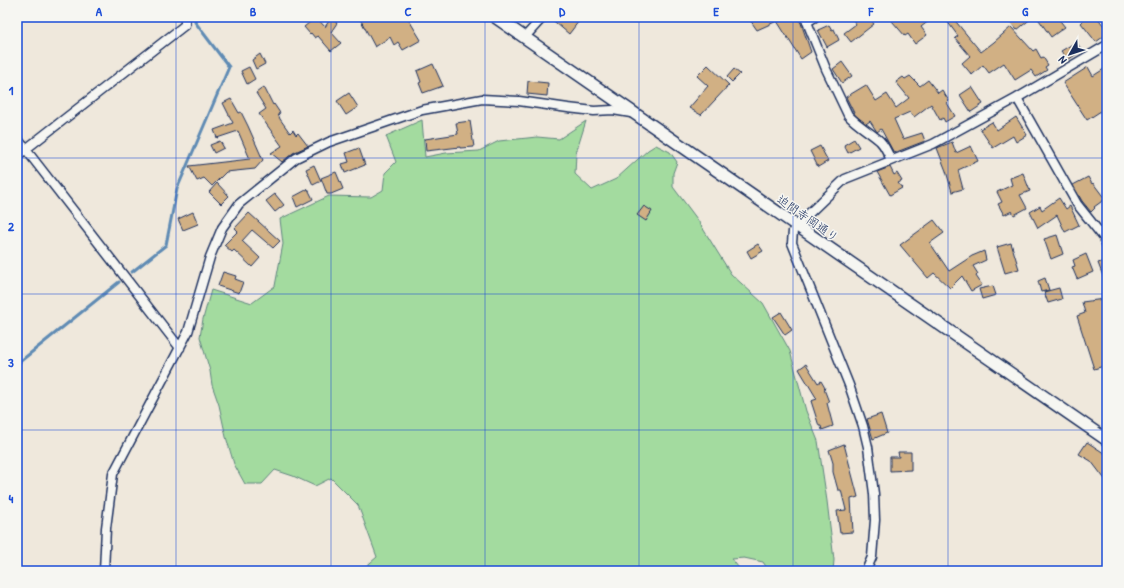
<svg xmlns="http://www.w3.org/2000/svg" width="1124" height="588" font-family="'Patrick Hand','Klee One',sans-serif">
<rect width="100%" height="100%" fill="#efe8dc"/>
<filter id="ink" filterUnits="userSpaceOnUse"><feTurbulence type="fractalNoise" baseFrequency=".025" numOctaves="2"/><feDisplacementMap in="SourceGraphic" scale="8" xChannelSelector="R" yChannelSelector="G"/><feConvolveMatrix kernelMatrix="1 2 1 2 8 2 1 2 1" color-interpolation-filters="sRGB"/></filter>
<g filter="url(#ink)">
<!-- green -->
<path fill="#a3db9f" stroke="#5f857e" d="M422,120L425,157L446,153L479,151L499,141L537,137L559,139L586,121L576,153L575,174L592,190L616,179L648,150L656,145L670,152L677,162L673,173V187L697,219L731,274L763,303L790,351L806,411L818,441L827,501L834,560L833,571H769L763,562L744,558L732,559L741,571H364V568L377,557L358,505L331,478L315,486L293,476L275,470L262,484H245L234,464L226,437L219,405L212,385L210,371L200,337L203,319L211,290L252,303L275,286L283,244L280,219L329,196L371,197L383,190L385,173L396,162L386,136Z"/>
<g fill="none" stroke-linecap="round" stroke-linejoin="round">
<!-- stream -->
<path stroke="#5f8bb4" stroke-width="3" d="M132,272L166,245L177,189L229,67L195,22V17
M17,364L119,282"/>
</g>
<!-- building -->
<path fill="#d1b084" stroke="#1b2f5e" d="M316,17L325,27L331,18L337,23L331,32L341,43L331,51L318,36L315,38L311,33L310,34L304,27Z
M359,17H407L421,40L403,50L398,42L394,45L390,37L375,47Z
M549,17H582L569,34Z
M748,17H797L801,23L811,52L801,59L777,21L757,30Z
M851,17H869L874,24L851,42L844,33L856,24Z
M896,17H934L921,27L927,35L915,44L908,34L905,36L892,21Z
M944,17H952L981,52L994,42L1011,27L1033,51L1036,49L1041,58L1043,57L1048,65L1045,67L1047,70L1036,77L1031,70L1015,80L1004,63L989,73L983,65L972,75L962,63L970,56L955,38L958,36Z
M1006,17H1033L1017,30Z
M1037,17H1057L1065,27L1051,37Z
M1080,17H1097L1107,30V34L1096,42L1081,23L1083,21Z
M829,25L832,30L834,29L839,40L827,47L818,30Z
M1076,42L1082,50L1068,60L1061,51Z
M260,54L265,64L256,69L252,60Z
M842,62L852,76L842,83L833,69Z
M433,64L443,86L423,93L419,83L421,82L417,71Z
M708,65L729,85L701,115L689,108L708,86L697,76Z
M249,67L255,79L247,84L241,71Z
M1088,67L1093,76L1107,67V107L1087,120L1063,83Z
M734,69L740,74L732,82L727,77Z
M910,76L920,86L928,80L938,93L942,90L949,101L947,103L955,116L945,122L943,118L940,120L931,104L914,117L910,112L894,119L903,139L922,133L925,141L894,153L881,129L877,132L870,121L866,124L855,115L846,97L866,85L876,101L887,94L896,108L909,98L896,82L903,77L905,79Z
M528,81L548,83L547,96L527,94Z
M264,87L273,105L274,104L280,113L278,114L280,119L290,133L293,130L296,135L298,133L308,146L293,153L282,162L271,153L282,146L259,114L266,109L256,93Z
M972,87L983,104L971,112L960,95Z
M349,93L358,107L346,115L337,101Z
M231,99L239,113L241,112L248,126L263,160L255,169L226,172L212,186L204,178L197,181L189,166L250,159L238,131L217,138L214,130L233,123L223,103Z
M1016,117L1027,135L1016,142L1013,136L993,148L980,129L992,122L997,130Z
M470,121L474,147L460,148V147L426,151L425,139L458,134L456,123Z
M854,139L859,147L848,153L844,145Z
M220,141L224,148L214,153L210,145Z
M952,142L956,153L971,146L978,161L958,170L963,189L952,192L946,171L937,148Z
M820,146L828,161L818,167L810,151Z
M359,148L365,165L345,173L342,164L349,162L346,153Z
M314,165L321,181L313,185L306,169Z
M890,167L894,175L897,173L902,181L898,183L902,188L890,195L877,172Z
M336,172L343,189L331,194H327L321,178Z
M1023,173L1030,191L1020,195L1027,208L1014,215L1012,211L1004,215L998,204L1002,202L997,192L1012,185L1010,178Z
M1088,177L1092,184L1093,183L1105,199L1094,207L1095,208L1091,212L1082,201L1073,185Z
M217,183L229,196L221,204L209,192Z
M308,189L313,199L297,207L293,197Z
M275,194L284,205L275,212L266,201Z
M1059,198L1066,209L1070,206L1079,225L1065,232L1057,215L1038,228L1030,212L1040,206L1042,210Z
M644,206L652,211L646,221L637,215Z
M193,212L198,224L183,230L178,219Z
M249,213L280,241L273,248L252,230L242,241L260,258L252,267L234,250L232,252L224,245L238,231L235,228Z
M934,220L944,233L930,243L949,271L972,256L984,251L986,260L973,266L978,274L976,276L982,285L971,291L962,276L950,288L934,273L928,278L900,245Z
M1057,235L1063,254L1051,259L1044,239Z
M1011,243L1019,269L1005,273L997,247Z
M758,244L763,251L751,258L747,251Z
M1086,254L1093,272L1077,279L1072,267L1075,266L1073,260Z
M1107,260V284H1106L1098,263Z
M223,272L236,276L235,279L243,282L239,293L218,286Z
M1045,278L1049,290L1041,292L1038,281Z
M993,286L996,295L982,299L979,289Z
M1059,288L1062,299L1048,303L1044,292Z
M1104,299L1107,308V365L1094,369L1077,316L1085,313L1082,302Z
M781,312L792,330L785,335L773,317Z
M806,364L818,383L821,381L825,388L824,389L829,402L827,403L833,426L822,430L821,426H819L811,401L817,399L799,369Z
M881,414L887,433L873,439L867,419Z
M1087,442L1107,455V482L1091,461L1079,454Z
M844,444L858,497L851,499L853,532L840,533L837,511L846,510L841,490H838L833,472V463L829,450Z
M898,452H911V470L890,471V457H899Z"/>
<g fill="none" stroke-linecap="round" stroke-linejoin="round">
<!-- minor casing -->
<g stroke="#1b2f5e" stroke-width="11">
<path id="minor" d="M805,17L826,69L848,115C857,125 870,132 880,141C885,146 888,153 891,160
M807,22L815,17
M524,38L543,17
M1017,98L1107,45
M17,138L180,348
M17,156L185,25V17
M104,571L106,528L113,474L188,332L210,257L222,228L239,204L296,158L329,142L422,110L482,99L519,101L568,108L594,111L613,110L631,113
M866,571L872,557L875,520L874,494L868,447L863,426L849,385L792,243L793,231L796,226L845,179L933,144L1017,98L1077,204L1104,238L1107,246"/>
</g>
<!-- tertiary casing -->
<g stroke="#1b2f5e" stroke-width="14">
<path id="tertiary" d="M495,17L1107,440"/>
</g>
<!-- minor -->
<use href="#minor" stroke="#f6f6f2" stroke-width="8"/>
<!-- tertiary -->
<use href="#tertiary" stroke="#f6f6f2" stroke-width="11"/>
</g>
</g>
<!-- grid -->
<path fill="none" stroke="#1d4ed8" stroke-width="1" stroke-opacity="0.55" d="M176,17V571M331,17V571M485,17V571M639,17V571M793,17V571M948,17V571M17,158H1107M17,294H1107M17,430H1107"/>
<g text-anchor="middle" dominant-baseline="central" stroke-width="3" stroke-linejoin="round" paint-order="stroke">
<!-- street labels -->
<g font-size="12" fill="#1b2f5e" stroke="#f6f6f2">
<text transform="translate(808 218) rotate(35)">迫間寺岡通り</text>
</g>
</g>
<!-- margin -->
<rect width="1124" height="588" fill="none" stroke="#f6f6f2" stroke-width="44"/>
<!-- north arrow -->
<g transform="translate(1070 54) rotate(231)" stroke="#f6f6f2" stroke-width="3" paint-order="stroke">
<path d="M0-3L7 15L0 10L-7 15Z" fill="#1b2f5e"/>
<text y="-6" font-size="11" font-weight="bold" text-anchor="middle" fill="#1b2f5e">N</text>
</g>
<rect x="22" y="22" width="1080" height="544" fill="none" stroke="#1d4ed8" stroke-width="1.5"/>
<g font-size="13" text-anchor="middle" font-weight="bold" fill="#1d4ed8">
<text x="99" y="16">A</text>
<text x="253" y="16">B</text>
<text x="408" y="16">C</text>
<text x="562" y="16">D</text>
<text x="716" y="16">E</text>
<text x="871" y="16">F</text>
<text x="1025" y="16">G</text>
<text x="11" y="95">1</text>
<text x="11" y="231">2</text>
<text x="11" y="367">3</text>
<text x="11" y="503">4</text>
</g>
</svg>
